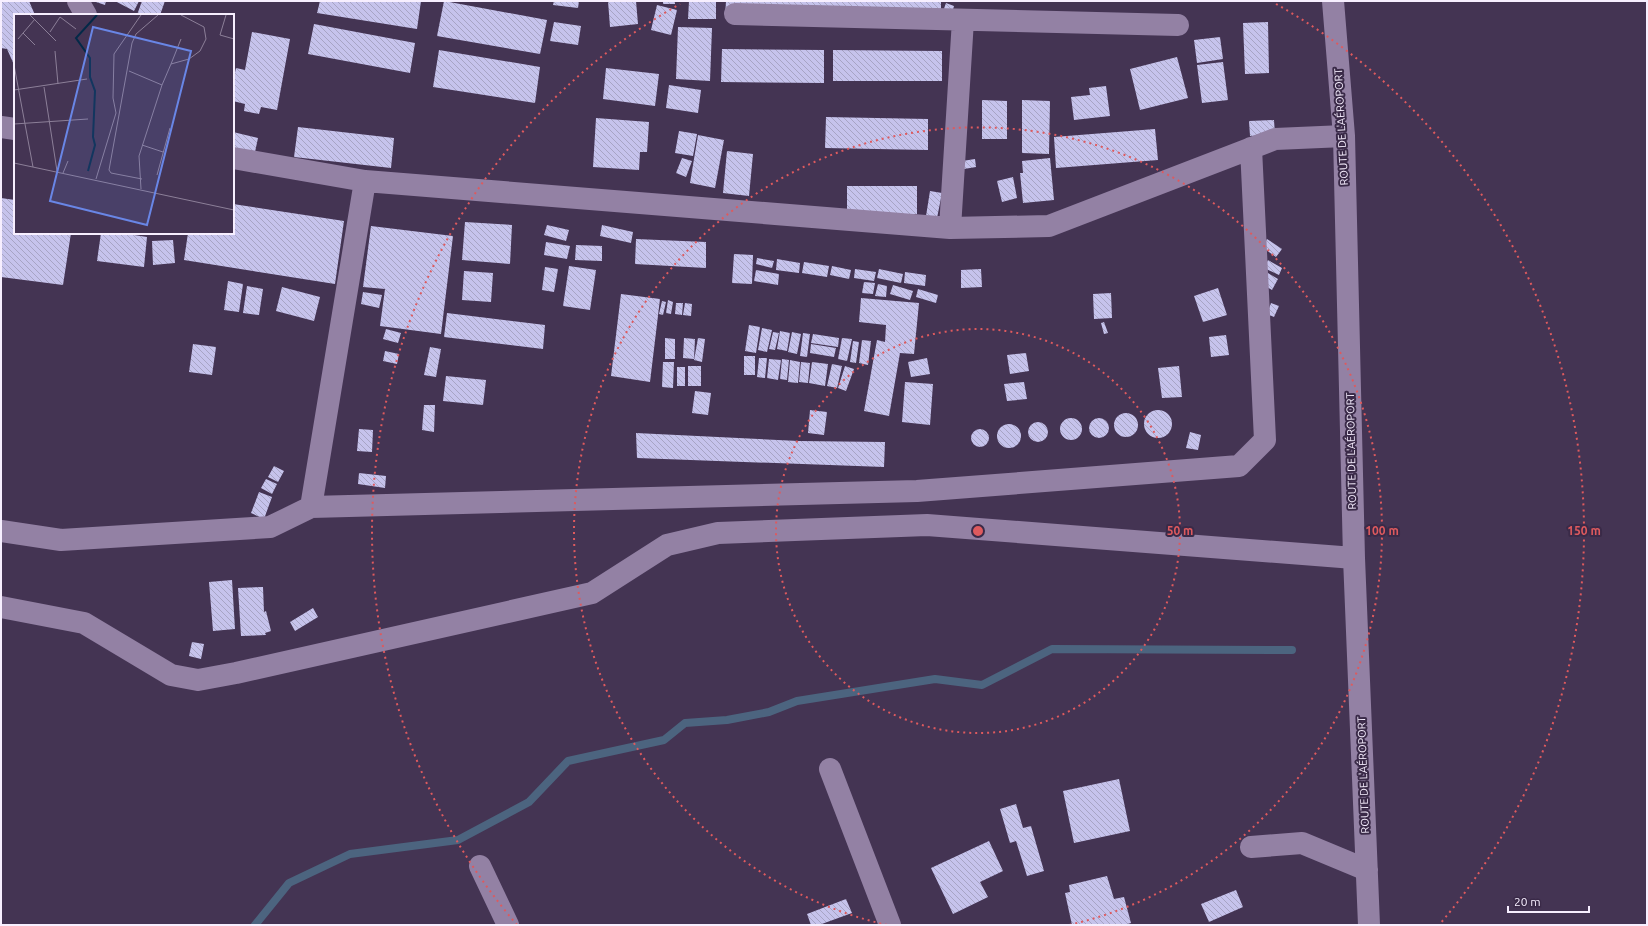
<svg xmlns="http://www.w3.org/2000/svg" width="1648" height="926" font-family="Ubuntu,sans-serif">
<defs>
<pattern id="building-back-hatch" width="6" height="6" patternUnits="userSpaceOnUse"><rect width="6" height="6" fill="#c6c3ec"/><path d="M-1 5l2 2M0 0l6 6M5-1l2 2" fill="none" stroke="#a7a4c4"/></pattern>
</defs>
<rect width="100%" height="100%" fill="#443453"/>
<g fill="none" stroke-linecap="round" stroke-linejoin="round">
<!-- stream -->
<path stroke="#4c647f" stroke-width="8" d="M255,925L289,883L350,854L458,840L529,802L568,761L664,740L685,723L727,720L769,712L797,701L935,679L982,685L1052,649L1292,650"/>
</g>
<!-- building -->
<path fill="url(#building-back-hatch)" d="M1,1H29L35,15H15V67L7,49L1,48Z
M93,1H106L105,5Z
M115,1H139L134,11Z
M142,1H165L160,15H137Z
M320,1H421L417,29L317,13Z
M444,1L547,20L540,54L437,36Z
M554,1H579L578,8L553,5Z
M608,1H636L638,24L610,27Z
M663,1H675V4H663Z
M689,1H716V19H688Z
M726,1H941V23L725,17Z
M946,3L954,6L950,20L941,17Z
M657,5L677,10L671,35L651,30Z
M554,22L581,26L578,45L550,41Z
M1268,22L1269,73L1245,74L1243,23Z
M314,24L415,43L410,73L308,54Z
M678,27L712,28L710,81L676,79Z
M252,32L290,39L277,110L261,107L259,114L244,111L245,104L233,101V82L236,68L245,70Z
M1220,37L1223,59L1197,63L1194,40Z
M722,49L824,50V83L721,82Z
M439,50L540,67L535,103L433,87Z
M833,50L942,51V81H833Z
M1177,57L1188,98L1140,110L1130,69Z
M1223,62L1228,100L1202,103L1197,65Z
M606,68L659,74L655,106L603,99Z
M669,85L701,90L698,113L666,108Z
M1106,86L1110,116L1074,120L1071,97L1090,95L1089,88Z
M982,100L1007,101V139H982Z
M1022,100L1050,101L1049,154L1022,153Z
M826,117L928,119V150L825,148Z
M596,118L649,122L647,152H640L639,170L593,167Z
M1274,120L1275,135L1250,136L1249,121Z
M298,127L394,138L391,168L294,157Z
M1155,129L1158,160L1056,168L1054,137Z
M679,131L697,134L693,156L675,153Z
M233,132L258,138L252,166L233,162Z
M698,135L724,140L715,188L690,183Z
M727,151L753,154L749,196L723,193Z
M682,158L692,161L686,177L676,173Z
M1050,158L1054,200L1023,203L1020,173H1023L1022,161Z
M975,159L976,167L958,170L956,162Z
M1013,177L1017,198L1002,202L997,181Z
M847,186H917V214H847Z
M930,191L942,193L937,218L926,216Z
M1,198L15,200V233H71L63,285L1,277Z
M233,204L344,221L335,284L184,260L188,233H233Z
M465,222L512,225L510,264L462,260Z
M547,225L569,230L566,241L544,235Z
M602,225L633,232L631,243L600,236Z
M371,226L453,236L441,334L380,326L385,289L363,287Z
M101,233H121L147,237L144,267L97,261Z
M636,239L706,242V268L635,264Z
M1267,239L1282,249L1276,257L1262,247Z
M173,240L175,263L153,265L152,241Z
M546,242L570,246L567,259L544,255Z
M576,245L602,246V261L575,260Z
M734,254L753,255L752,284L732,283Z
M757,258L774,261L772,268L756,264Z
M777,259L800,263L799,273L776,270Z
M1268,260L1282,268L1279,275L1264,268Z
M804,262L829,266L827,277L802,273Z
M569,266L596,270L590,310L563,306Z
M832,266L851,270L849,279L830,275Z
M545,267L558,269L554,292L542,290Z
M855,269L876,272L874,281L854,278Z
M879,269L903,274L901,283L877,278Z
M981,269L982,287L961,288V270Z
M756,270L779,274L778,285L754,281Z
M464,271L493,273L491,302L462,300Z
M905,272L926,275L925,286L904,283Z
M1268,273L1278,279L1272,290L1262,284Z
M228,281L243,284L239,312L224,310Z
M864,282L875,283L873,294L862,293Z
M878,284L887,286L886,297L875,296Z
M893,285L913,291L910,300L890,294Z
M247,286L263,289L259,315L243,313Z
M282,287L320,297L314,321L276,311Z
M1218,288L1227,315L1203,322L1194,296Z
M918,289L938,295L936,303L916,297Z
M363,292L382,295L379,308L361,304Z
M1111,293L1112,318L1094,319L1093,294Z
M621,294L660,299L650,382L611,376Z
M861,298L919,303L914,354L900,353L889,416L864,411L877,340L885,342L886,325L859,322Z
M668,300L673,302L671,314L666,313Z
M662,301L666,302L663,315L659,314Z
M676,303H683L682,315L675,314Z
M685,303L692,304L691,316L683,315Z
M1271,303L1279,306L1274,317L1267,314Z
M447,313L545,325L543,349L444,337Z
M1104,322L1108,333L1104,334L1101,323Z
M749,325L760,327L756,353L745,351Z
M762,328L772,330L767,352L758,350Z
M386,329L401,333L398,343L383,339Z
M780,331L790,333L787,351L777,349Z
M773,332L779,333L775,350L769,349Z
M792,332L801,334L797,354L788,352Z
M803,333L810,334L807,357L800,356Z
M813,334L839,338L838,347L811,343Z
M1226,335L1229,355L1211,357L1209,337Z
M665,338L675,339V359H665Z
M684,338L695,339L694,359L683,358Z
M698,338L705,339L702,362L694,360Z
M842,338L852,339L847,361L838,359Z
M862,340L871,341L868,365L859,363Z
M853,341L859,342L856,363L850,362Z
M193,344L216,347L212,375L189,372Z
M811,344L836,348L834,357L810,353Z
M430,347L441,349L436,377L424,375Z
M385,351L399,354L397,364L383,361Z
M1026,353L1029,371L1010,374L1007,355Z
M744,356H755V375H744Z
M759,358H767L765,378L757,377Z
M927,358L930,374L911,377L908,362Z
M769,359L781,360L778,380L767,378Z
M782,359L789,360L787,380L780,379Z
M790,360L800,362L798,383L788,382Z
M663,362H674L673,388L662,387Z
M801,362L810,363L808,383L799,382Z
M812,362L828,364L825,386L809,383Z
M832,364L842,366L837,388L827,386Z
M688,366H701V386H688Z
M845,366L854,369L846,391L838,388Z
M1179,366L1182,397L1162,398L1158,368Z
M677,367H685V386H677Z
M446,376L486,380L483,405L443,401Z
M905,382L933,384L930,425L902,422Z
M1024,382L1027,399L1007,401L1004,384Z
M695,391L711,393L708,415L692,413Z
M424,405H435L434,432L422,430Z
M810,410L827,412L824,435L808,433Z
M1144 424a14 14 0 1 1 28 0a14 14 0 1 1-28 0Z
M1114 425a12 12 0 1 1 24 0a12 12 0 1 1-24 0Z
M1060 429a11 11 0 1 1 22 0a11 11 0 1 1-22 0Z
M1089 428a10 10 0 1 1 20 0a10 10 0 1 1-20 0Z
M1028 432a10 10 0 1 1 20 0a10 10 0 1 1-20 0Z
M997 436a12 12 0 1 1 24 0a12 12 0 1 1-24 0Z
M971 438a9 9 0 1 1 18 0a9 9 0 1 1-18 0Z
M359,429L373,430L372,452L357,451Z
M1190,432L1201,435L1198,450L1186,448Z
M636,433L799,441L885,442L884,467L637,458Z
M274,466L284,471L278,482L268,477Z
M359,473L386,476L385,488L358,484Z
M266,479L277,484L272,494L261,488Z
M259,492L272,497L264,519L251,513Z
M232,580L235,629L213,631L209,582Z
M263,587L264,612L266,611L271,631L265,633L266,635L241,636L238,588Z
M313,608L318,617L295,631L290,622Z
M192,642L204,644L201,659L189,656Z
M1119,779L1130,831L1074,843L1063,791Z
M1016,804L1023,828L1031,826L1044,871L1027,876L1016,841L1010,843L1000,809Z
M989,841L1003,871L980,882L988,897L953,914L931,868Z
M1107,876L1114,899L1124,897L1131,923L1124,925H1072L1065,893L1070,892L1069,885Z
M1236,890L1243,907L1209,922L1201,904Z
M846,899L852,913L819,925H811L807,914Z"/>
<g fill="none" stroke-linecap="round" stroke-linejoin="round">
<!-- minor -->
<path stroke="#9381a4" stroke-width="22" d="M78,1L86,15
M1333,1L1344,136L1354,558L1369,925
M735,14L1178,25
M1,127L15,129
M233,158L365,181L950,228L1049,226L1275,139L1344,136
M950,228L963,20
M311,507L365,181
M1,531L61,540L270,527L311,507L917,491L1239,466L1265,440L1251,148
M1,607L84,623L171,675L198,680L236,673L592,593L667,545L718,533L927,525L1354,558
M830,769L890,925
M1251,847L1302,843L1367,870
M480,866L508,925"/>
</g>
<!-- distance rings -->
<g fill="none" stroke="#de5a5e" stroke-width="2" stroke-dasharray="2 4">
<circle cx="978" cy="531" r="202"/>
<path d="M887 925A404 404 0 1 1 1069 925"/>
<path d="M517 925A606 606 0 0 1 680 4M1276 4A606 606 0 0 1 1439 925"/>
</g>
<g text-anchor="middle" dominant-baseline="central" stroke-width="4" stroke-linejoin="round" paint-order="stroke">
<!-- street labels -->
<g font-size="11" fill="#f7efff" stroke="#3a2a48">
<text transform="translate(1341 127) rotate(-93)">ROUTE DE L'AÉROPORT</text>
<text transform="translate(1351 451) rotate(-91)">ROUTE DE L'AÉROPORT</text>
<text transform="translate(1363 775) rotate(-92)">ROUTE DE L'AÉROPORT</text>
</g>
</g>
<!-- overview -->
<g transform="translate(14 14)">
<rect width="220" height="220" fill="#443453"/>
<path fill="none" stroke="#032948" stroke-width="2" d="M74,157L81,131L79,123L81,77L76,63V44L62,24L83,1"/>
<path fill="none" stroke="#8c7f98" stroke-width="1" d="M16,1L42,27M212,1L206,21L220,25M36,18L46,3L62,15M9,19L21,31M4,25L21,5M41,37L44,70M157,50L167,25M0,51L19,153M115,57L148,71M30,73L43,157M0,76L73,65M0,110L74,105M128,131L149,138M0,149L220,196M49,159L54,147M143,161L156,114M82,165L102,99L99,84L100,40L127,1M128,165L97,159L95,156L118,29L122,20L144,1M127,175L125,142L148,71L157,50L175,45L186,37L192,25L190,13L167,1"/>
<path fill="#6986e6" fill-opacity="0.15" stroke="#6986e6" stroke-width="2" d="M79,13L177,37L133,211L36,187Z"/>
<rect width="220" height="220" fill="none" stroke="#f7efff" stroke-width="2"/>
</g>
<circle cx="978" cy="531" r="6" fill="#de5a5e" stroke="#3a2a48" stroke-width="2"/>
<g font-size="12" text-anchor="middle" font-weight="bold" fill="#de5a5e" stroke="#3a2a48" stroke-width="4" stroke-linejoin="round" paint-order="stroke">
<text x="1180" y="535">50 m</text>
<text x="1382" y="535">100 m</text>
<text x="1584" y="535">150 m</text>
</g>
<!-- border -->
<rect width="1648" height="926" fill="none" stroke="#f7efff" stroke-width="4"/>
<!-- scale -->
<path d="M1508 906v6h81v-6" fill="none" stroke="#f7efff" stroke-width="2"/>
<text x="1514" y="906" font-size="12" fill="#f7efff" stroke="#3a2a48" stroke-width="3" paint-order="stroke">20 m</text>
</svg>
